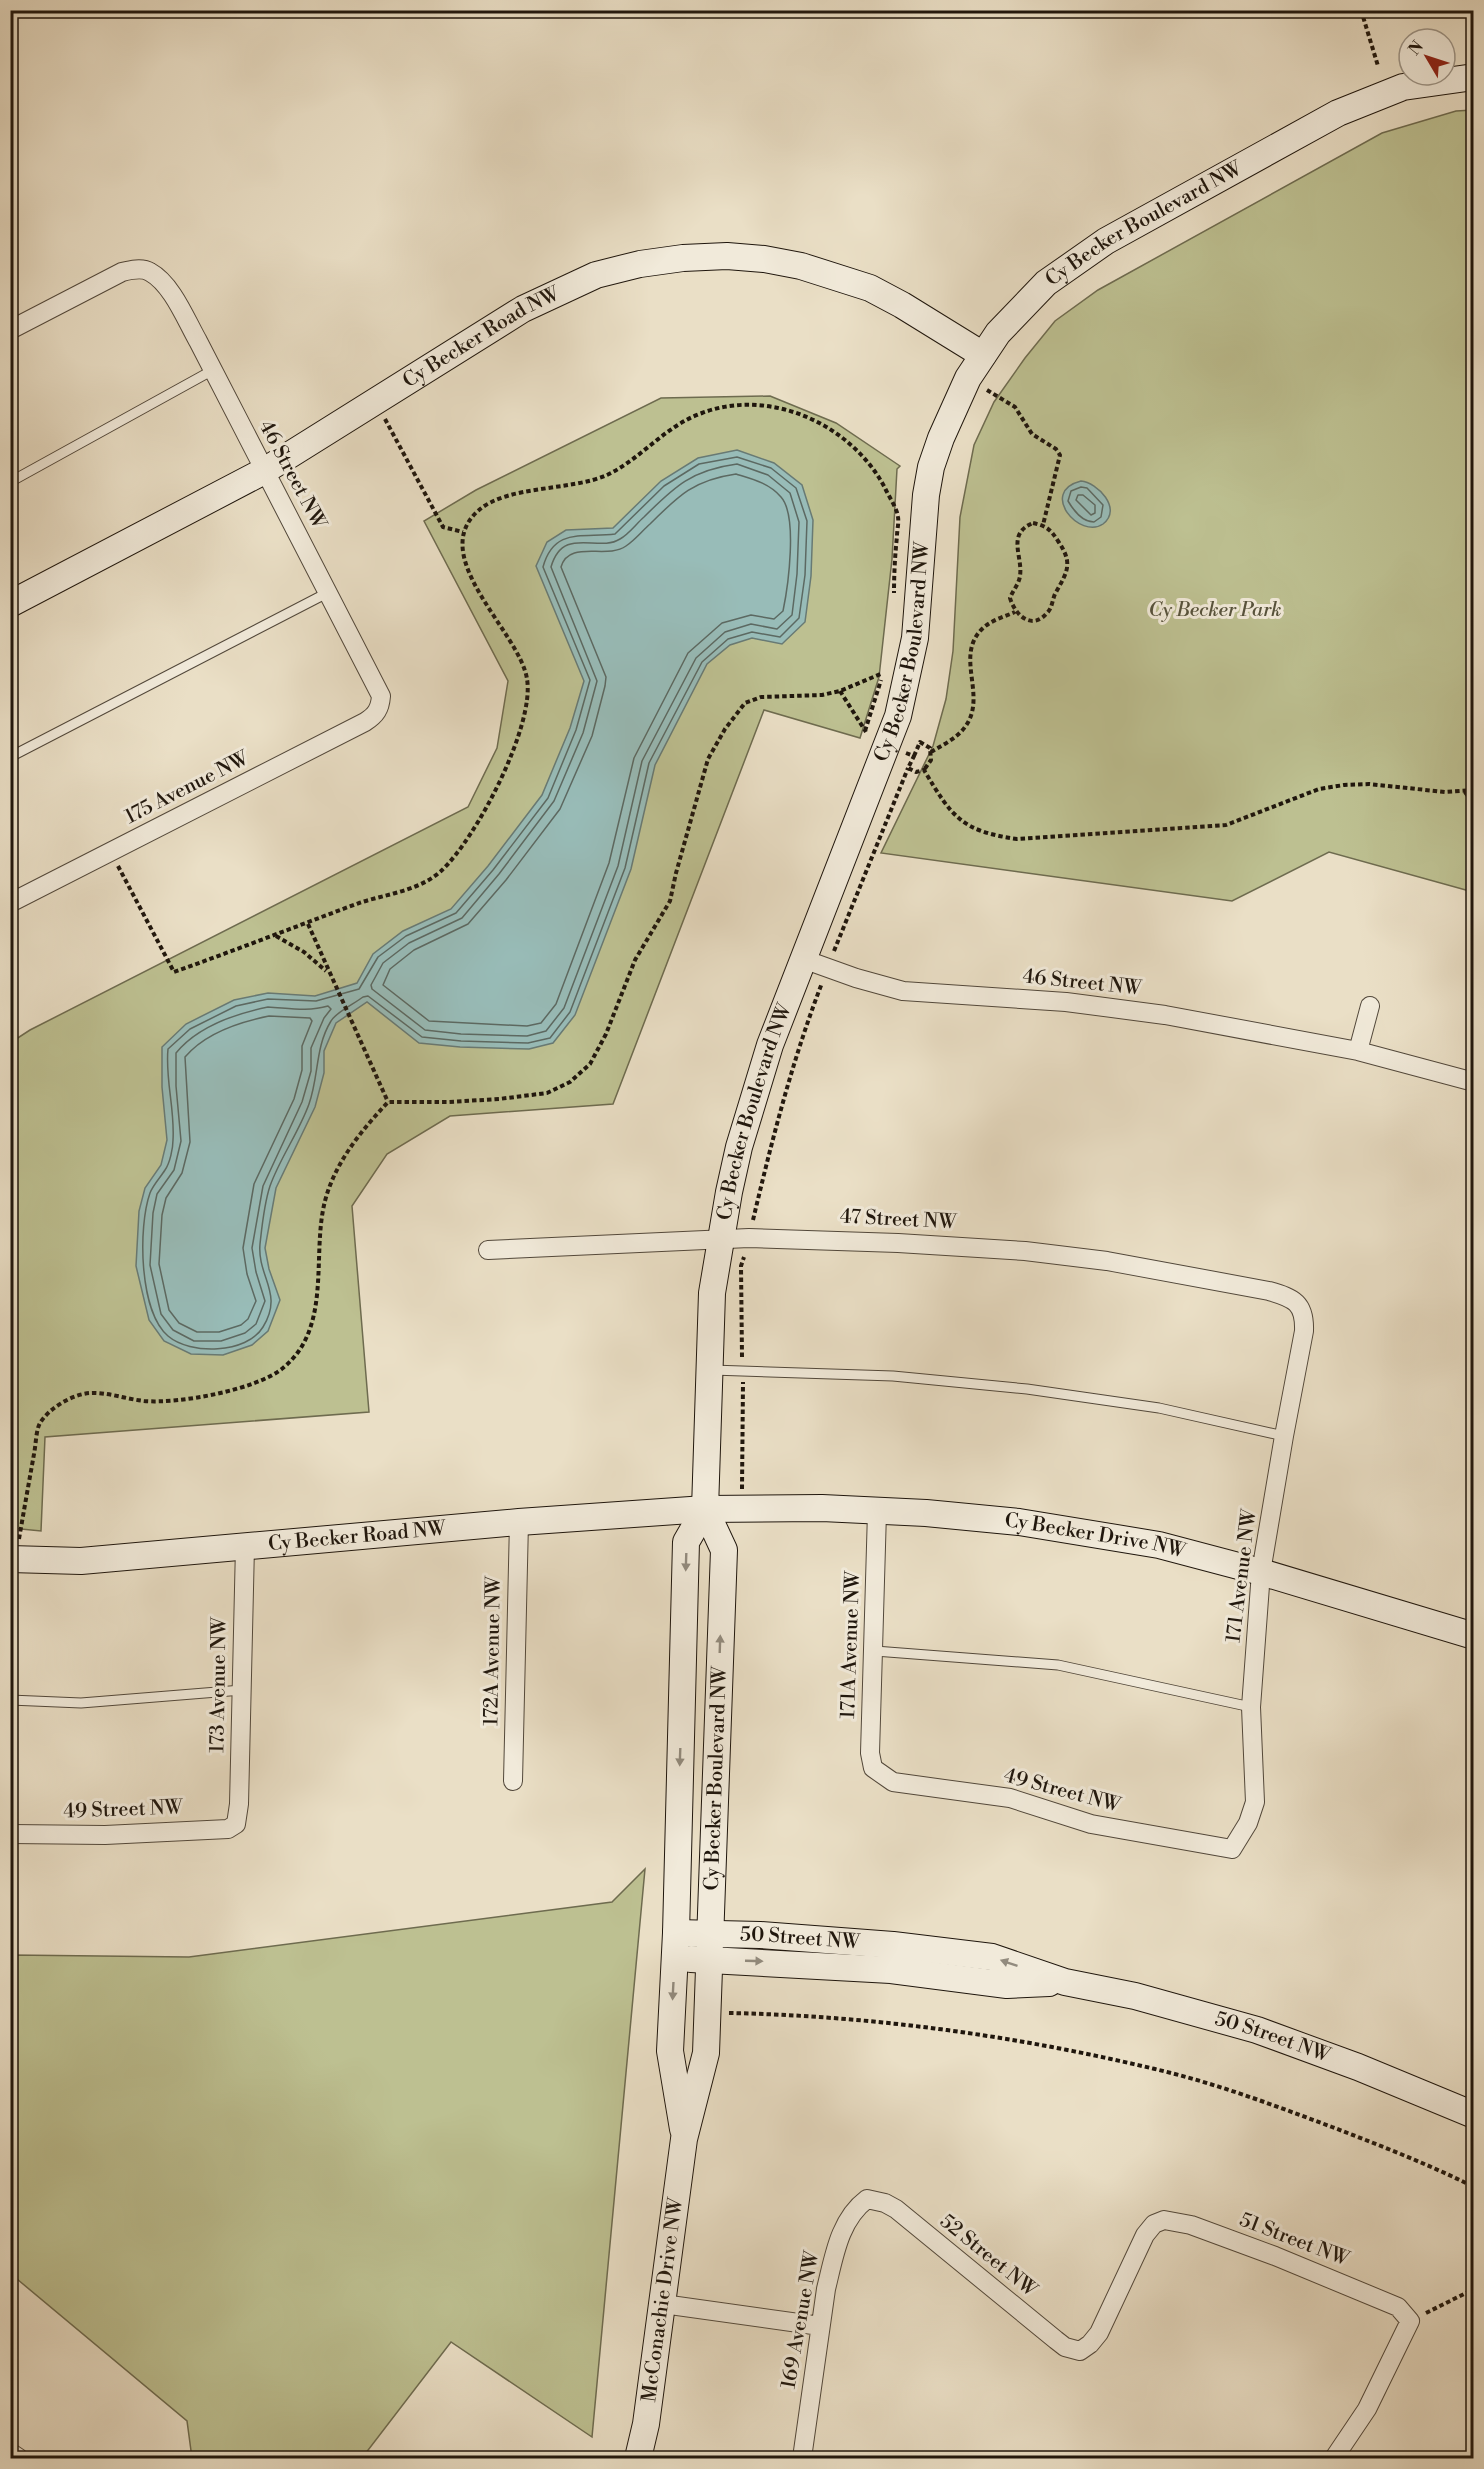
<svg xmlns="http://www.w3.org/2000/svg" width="1484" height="2469" font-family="'Libre Bodoni',serif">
<rect width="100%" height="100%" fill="#eadfc6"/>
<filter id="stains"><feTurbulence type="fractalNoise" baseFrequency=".00333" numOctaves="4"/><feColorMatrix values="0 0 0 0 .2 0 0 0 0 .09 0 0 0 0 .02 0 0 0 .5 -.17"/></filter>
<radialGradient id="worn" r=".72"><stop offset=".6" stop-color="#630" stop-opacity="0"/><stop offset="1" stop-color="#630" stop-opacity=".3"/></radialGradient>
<!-- green -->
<path fill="#bdc091" stroke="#6e6b4f" stroke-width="1.5" d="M1473,110V892L1329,852L1232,901L881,853L933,746L946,699L953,651L960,517L974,445L994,402L1025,358L1055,321L1098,290L1382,133L1456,111Z
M770,396L836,423L900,466L897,469L892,559L879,677L860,738L764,710L613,1104L450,1116L387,1154L352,1206L369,1412L45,1437L41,1531L11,1528L10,1043L30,1030L468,807L497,748L508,681L424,521L476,490L661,398Z
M645,1869L592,2437L451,2342L362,2458H192L187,2421L11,2274V1955L189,1957L612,1902Z"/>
<!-- water -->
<path fill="#98bcb8" stroke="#687a74" stroke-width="1.5" d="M737,450L774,463L802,485L813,520L811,576L805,622L782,644L752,638L730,645L707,664L655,765L631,869L575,1015L553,1043L529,1049L460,1047L419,1043L367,1002L336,1023L324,1051V1073L315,1107L276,1188L265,1248L269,1269L280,1300L268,1331L252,1345L223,1355L191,1354L164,1341L149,1320L136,1266L139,1211L145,1188L161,1165L167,1140L162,1087V1047L186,1024L234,1000L268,993L315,996L357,983L373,954L403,931L451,909L488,866L542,795L570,728L584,681L536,566L547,542L566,530L613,528L661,481L698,458Z
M1081,481C1097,482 1123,509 1103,524C1080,540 1038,492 1081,481Z"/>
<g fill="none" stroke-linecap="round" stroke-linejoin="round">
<!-- shore -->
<path stroke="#5c6962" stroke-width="1.5" d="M737,457L771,468L796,488L807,521L805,575L799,618L780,637L752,632L728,639L702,662L649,763L625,868L570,1012L550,1038L528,1043L461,1041L422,1037L368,996L363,997C354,1004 336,1012 331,1021C315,1047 319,1076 309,1104C299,1132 280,1158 270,1186C264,1204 262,1226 260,1244C257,1277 284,1293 263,1327C247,1354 190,1355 168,1336C139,1311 138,1227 150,1193C153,1185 160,1178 165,1170C170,1163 173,1148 173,1140C175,1109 165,1079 168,1049L190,1029L236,1006L268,999L316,1001L359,989L378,957L406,936L456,913L493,870L548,798L576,730L590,680L543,567C554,527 583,538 615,534L664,486L699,464Z
M737,464L768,475L790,493L799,522L797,574L792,615L777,629L751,624L725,632L696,658L642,761L618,866L564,1008L546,1031L527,1036L461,1034L425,1030L372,989L371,985L383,963L409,943L462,918L499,874L554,801L583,733L597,681L551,567C563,525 598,553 620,539C629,534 636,524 644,517C675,486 692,470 737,464Z
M736,474C752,479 769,483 781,497C798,516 788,587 783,611L774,619L751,615L722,623L688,653L634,758L609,863L556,1004L541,1023L527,1026L429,1021L383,985L390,969L414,950L468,924L506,880L560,809L592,736L605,686L606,677L561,567C569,539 607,560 626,546C635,540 642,531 650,524C679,495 694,480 736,474Z
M1081,487L1087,488L1103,505L1101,517L1094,522C1082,522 1074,511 1068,501L1071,491Z
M1078,495H1083L1095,505V513L1091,515L1076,500Z
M268,1007C288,1008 308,1012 328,1006L331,1009L324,1018L311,1048V1071L302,1102L263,1186L252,1248L256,1272L265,1301L256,1324L245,1333L221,1341H194L173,1330L161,1314L150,1265L153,1213L157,1194L174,1170L181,1141L176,1086V1053C198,1026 234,1014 268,1007Z
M269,1016L310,1018L312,1021L302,1046V1070L294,1099L254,1184L243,1248L247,1274L256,1301L248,1319L241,1325L219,1332H197L179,1323L169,1310L159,1264L162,1215L166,1198L182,1173L190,1142L185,1057C205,1033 239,1022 269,1016Z"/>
<!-- lane casing -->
<g stroke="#52483b" stroke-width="11">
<path id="lane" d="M10,482L213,370
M10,757L329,592
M712,1370L893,1376L1027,1389L1159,1408L1284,1436
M875,1651L1058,1665L1251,1707
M10,1700L81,1703L242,1690"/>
</g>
<!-- street casing -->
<g stroke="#52483b" stroke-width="20">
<path id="street" d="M10,330L122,272C130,270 142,267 150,272C172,284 186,320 198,341L381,696C380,709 376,715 365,722L10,903
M803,959L856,978L903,991L1066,1002L1165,1015L1358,1051L1474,1082
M1358,1051L1370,1006
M488,1250L749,1238L898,1243L1025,1251L1107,1261L1269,1291C1294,1298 1305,1303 1304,1331L1284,1436L1261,1572L1251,1707L1255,1802L1248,1823L1232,1849L1091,1824L1010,1798L893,1782L873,1768L870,1753L877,1512
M513,1781L519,1522
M10,1834L105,1835L228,1829L236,1824L239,1804L245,1546
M663,2304L820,2326
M10,2452L19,2458
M802,2458L826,2289C834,2257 839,2220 867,2199L885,2203L896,2209L1056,2340L1065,2347L1080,2351L1090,2344L1099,2333L1145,2235L1154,2224L1164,2220L1191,2225L1275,2256L1398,2307L1410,2321L1367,2409L1334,2458"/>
</g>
<!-- secondary casing -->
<g stroke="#1f160d" stroke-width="28">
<g id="secondary">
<path id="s1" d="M10,604L264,471L523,309L596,275L640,264L683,258L727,256L764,259L801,266L870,288L902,305L983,355"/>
<path id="s2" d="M10,1559L81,1561L519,1522L705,1509L822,1508L926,1513L1019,1522L1159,1545L1261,1572L1474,1636"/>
<path id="s3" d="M676,1933L760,1935L893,1945L992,1957L1065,1982L1135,1996L1257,2030L1358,2067L1474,2115"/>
<path d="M691,1959L891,1970L1007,1985L1049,1983"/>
<path d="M683,2129L670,2051L676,1933L686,1542L705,1509"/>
<path id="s4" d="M638,2458L646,2424L684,2139L706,2053L724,1550L705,1509L712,1293L729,1192L739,1147L770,1045L898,716L915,638L926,495L931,467L941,438L968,378L998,333L1046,283L1106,241L1338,113L1403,87L1474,77"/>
</g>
</g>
<!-- path -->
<path stroke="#1f160d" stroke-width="4" stroke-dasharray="4.5 3" stroke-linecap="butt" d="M1361,10L1378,66
M987,390L1015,407L1032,434L1056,449L1060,455L1043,525
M385,419L443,527L463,532
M1033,523C1047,526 1051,530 1058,541C1073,563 1068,571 1056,592C1052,599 1053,607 1047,613C1032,631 1015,615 1010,598C1013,590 1019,584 1020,576C1023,556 1006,534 1033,523Z
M840,691L866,732
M865,731L881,680
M931,752C943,745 957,738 965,727C988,696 954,657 982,629C991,620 1004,617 1015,612
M906,753L914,756L908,768L916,772L924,770C952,817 961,831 1017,839L1226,825L1319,789L1344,785L1369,784L1445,792L1474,790
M914,756L920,742L930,748L931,760L924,770
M1465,792L1474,805
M118,866L174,972C236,950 297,926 359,903C386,894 419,891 441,871C476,839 535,726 527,679C520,632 425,556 479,510C508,485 571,491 607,475C641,459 665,426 702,413C771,387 852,425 885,488C889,497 897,508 898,517C899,523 897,530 897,536C895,555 894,574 894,593
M308,924L388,1102
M276,936L304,952L326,971
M834,951L908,768
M753,1220C772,1140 792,1061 822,983
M742,1357L741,1266L744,1257
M742,1489L743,1382
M19,1539C24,1510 29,1482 34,1454C36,1444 36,1430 40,1423C49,1408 73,1394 90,1393C107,1392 126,1399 144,1401C179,1404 256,1390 283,1368C333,1327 311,1255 325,1201C335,1162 362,1130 388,1102H449L499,1099L547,1093L570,1082L590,1064L606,1034L635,960L670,901L676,873L708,759L725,729L745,703L761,697L822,695L840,691L883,673
M729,2013C874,2016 1018,2036 1159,2070C1218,2084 1276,2106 1332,2127C1379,2145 1428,2164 1474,2187
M1426,2313L1474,2289"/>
<!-- lane -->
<use href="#lane" stroke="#f1eada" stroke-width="9"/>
<!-- street -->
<use href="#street" stroke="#f1eada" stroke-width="18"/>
<!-- secondary -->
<use href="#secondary" stroke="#f1eada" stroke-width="26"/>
</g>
<!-- one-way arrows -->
<defs><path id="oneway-solid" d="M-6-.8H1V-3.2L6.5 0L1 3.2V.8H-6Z" transform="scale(1.5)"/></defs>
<g fill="#928b7e">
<use href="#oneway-solid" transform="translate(686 1562) rotate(92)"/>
<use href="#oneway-solid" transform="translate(720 1644) rotate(-88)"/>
<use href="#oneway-solid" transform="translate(680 1757) rotate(92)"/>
<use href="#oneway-solid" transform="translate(754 1961) rotate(2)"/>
<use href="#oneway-solid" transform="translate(1009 1963) rotate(-161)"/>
<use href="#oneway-solid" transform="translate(673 1991) rotate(93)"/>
</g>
<g text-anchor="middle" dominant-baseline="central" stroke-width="6" stroke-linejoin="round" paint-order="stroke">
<!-- street labels -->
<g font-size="20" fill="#1f160d" stroke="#f1eada">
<text stroke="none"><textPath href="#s4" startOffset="2370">Cy Becker Boulevard NW</textPath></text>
<text stroke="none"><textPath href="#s1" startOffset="542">Cy Becker Road NW</textPath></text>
<text transform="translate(292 475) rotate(62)">46 Street NW</text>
<text stroke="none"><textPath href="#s4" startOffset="1848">Cy Becker Boulevard NW</textPath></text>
<text transform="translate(187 788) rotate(-27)">175 Avenue NW</text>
<text transform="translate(1082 983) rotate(6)">46 Street NW</text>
<text stroke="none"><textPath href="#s4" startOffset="1362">Cy Becker Boulevard NW</textPath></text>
<text transform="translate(898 1220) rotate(3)">47 Street NW</text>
<text stroke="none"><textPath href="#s2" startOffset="348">Cy Becker Road NW</textPath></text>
<text stroke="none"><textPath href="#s2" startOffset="1089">Cy Becker Drive NW</textPath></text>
<text transform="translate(1242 1576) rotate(-83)">171 Avenue NW</text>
<text transform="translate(851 1645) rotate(-88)">171A Avenue NW</text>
<text transform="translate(493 1651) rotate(-89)">172A Avenue NW</text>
<text transform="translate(219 1685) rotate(-89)">173 Avenue NW</text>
<text stroke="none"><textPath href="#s4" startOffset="686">Cy Becker Boulevard NW</textPath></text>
<text transform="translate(1062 1791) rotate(15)">49 Street NW</text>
<text transform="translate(123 1810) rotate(-2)">49 Street NW</text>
<text stroke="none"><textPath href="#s3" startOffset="124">50 Street NW</textPath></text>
<text stroke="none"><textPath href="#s3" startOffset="609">50 Street NW</textPath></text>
<text transform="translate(1294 2240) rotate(21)">51 Street NW</text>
<text transform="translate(988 2256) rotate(39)">52 Street NW</text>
<text stroke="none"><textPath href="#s4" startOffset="160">McConachie Drive NW</textPath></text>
<text transform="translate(801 2320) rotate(-80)">169 Avenue NW</text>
</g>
<!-- park labels -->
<g font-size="20" font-style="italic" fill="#56523b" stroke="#f1eada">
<text x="1215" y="610">Cy Becker Park</text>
</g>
</g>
<!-- margin -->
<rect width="1484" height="2469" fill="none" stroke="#eadfc6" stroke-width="36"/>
<rect x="12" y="12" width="1460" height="2445" fill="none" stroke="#1f160d" stroke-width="3"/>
<rect x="18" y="18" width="1448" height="2433" fill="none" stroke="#1f160d" stroke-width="1.5"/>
<!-- north arrow -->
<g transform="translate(1427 57) rotate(309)"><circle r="28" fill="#f1eada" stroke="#9d9588" stroke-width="1.5"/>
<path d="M0-4.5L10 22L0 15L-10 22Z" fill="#8f2418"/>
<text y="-9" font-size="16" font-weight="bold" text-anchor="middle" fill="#1f160d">N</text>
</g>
<rect width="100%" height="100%" filter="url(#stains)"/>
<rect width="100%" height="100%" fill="url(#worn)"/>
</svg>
